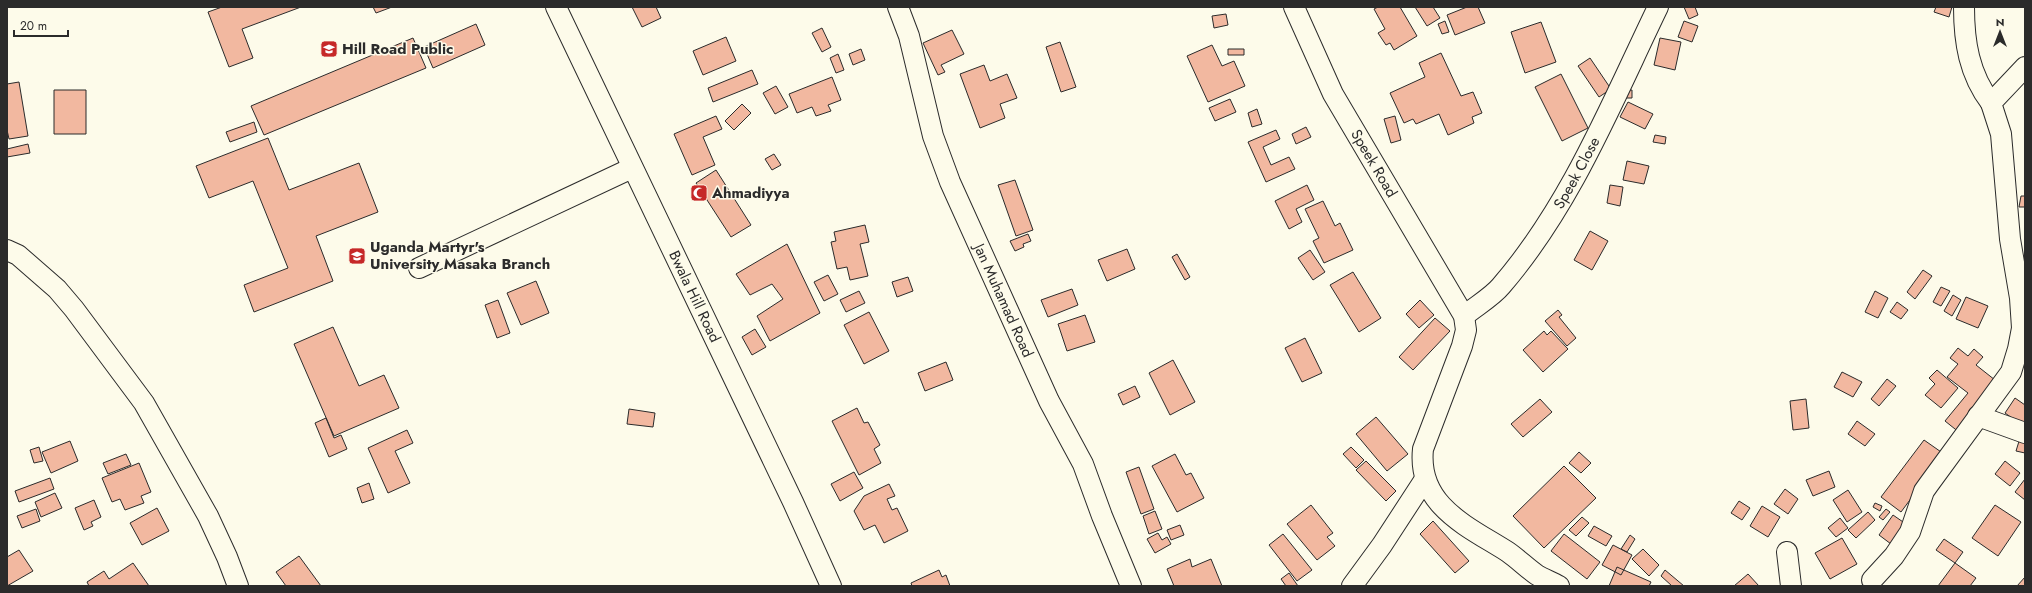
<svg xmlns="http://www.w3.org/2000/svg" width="2032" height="593" font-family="Jost,sans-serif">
<rect width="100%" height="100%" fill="#fdfbea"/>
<!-- building -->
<path fill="#f2b8a0" stroke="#2b2b2b" d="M222,7H301L242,29L253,58L229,67L208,12Z
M373,7H392L376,13Z
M632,7H656L661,18L642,27Z
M1378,7H1400L1417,36L1394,50L1390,43L1386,45L1378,33L1385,29L1374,9Z
M1415,7H1433L1440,18L1427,26Z
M1467,7H1478L1485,23L1455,35L1447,15Z
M1684,7H1695L1698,15L1689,19Z
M1936,7H1952L1949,17L1934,12Z
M1226,14L1228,25L1214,28L1212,16Z
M1445,21L1449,32L1442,34L1438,24Z
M1684,21L1698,26L1692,42L1678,37Z
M1541,22L1556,62L1525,73L1511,32Z
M476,24L485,45L433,68L424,47Z
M822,28L831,47L822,52L812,33Z
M952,30L964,54L941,65L945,72L938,75L923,43Z
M726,37L736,61L703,75L693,51Z
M413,38L426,68L264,135L251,106Z
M1660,38L1681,42L1675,70L1654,65Z
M1060,42L1076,87L1061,92L1046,47Z
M1212,45L1222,66L1234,61L1245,86L1208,102L1187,56Z
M861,49L865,60L853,65L849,54Z
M1228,49H1244V55H1228Z
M1441,53L1461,96L1473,92L1482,113L1472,117L1474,123L1448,135L1439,114L1416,124L1413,119L1404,123L1390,93L1425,77L1419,63Z
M838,54L844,70L836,73L830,58Z
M1590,58L1611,89L1599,97L1578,66Z
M984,65L990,81L1007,74L1017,98L1000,104L1005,118L980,128L960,74Z
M752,70L758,84L713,102L708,88Z
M1561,74L1588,128L1562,141L1535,87Z
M832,77L841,100L828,105L831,111L816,116L812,107L797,113L789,94Z
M19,82L28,136L9,139L7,130V84Z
M776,86L788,107L775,114L763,93Z
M54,90H86V134H54Z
M1623,90H1632V98H1623Z
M1230,99L1236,112L1215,121L1209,108Z
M1628,102L1653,114L1645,129L1620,117Z
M742,104L751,113L734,130L725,121Z
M1257,109L1262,124L1252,127L1248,113Z
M716,116L722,129L703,137L715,165L692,175L674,134Z
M1395,116L1401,140L1391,143L1384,119Z
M254,122L257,132L230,142L226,132Z
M1306,127L1311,137L1296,144L1292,134Z
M1276,130L1280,139L1263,147L1271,165L1289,157L1295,169L1266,182L1248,142Z
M1655,135L1666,137L1665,144L1653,142Z
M268,138L289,190L359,163L378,212L316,236L333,281L254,312L244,285L288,268L253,181L209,198L196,166Z
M28,144L30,153L7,157V149Z
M774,154L781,165L772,170L765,159Z
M1627,161L1649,166L1644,184L1623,180Z
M716,170L751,225L731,237L696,183Z
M1015,180L1033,230L1016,236L998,185Z
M1307,185L1314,200L1296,209L1302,222L1289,229L1275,201Z
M1610,185L1623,187L1620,206L1607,203Z
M2021,196H2025V207H2019Z
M1323,201L1335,226L1340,223L1353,250L1324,263L1313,241L1319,238L1305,209Z
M865,225L869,242L860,244L868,276L850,280L847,267L837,269L831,242L836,241L834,232Z
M1590,231L1608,241L1592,270L1574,260Z
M1028,234L1031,241L1023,244L1024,247L1015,251L1010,241Z
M787,244L820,313L770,341L757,316L783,299L772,284L750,295L736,274Z
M1127,249L1135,269L1107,281L1098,260Z
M1310,250L1325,272L1313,280L1298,258Z
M1177,254L1190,277L1185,280L1172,257Z
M1923,270L1932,276L1915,299L1907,292Z
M1353,272L1381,318L1359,332L1330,285Z
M828,275L838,294L824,301L814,282Z
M908,277L913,291L897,297L892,282Z
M536,281L549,313L521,325L507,293Z
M1941,287L1950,291L1941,306L1933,302Z
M1072,289L1078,305L1048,317L1041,300Z
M859,291L865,303L846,312L840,300Z
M1875,291L1888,298L1878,318L1865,312Z
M1953,295L1961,300L1952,316L1944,311Z
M1966,297L1988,306L1978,328L1956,319Z
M498,300L510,333L497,338L485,305Z
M1420,300L1434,315L1419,328L1406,314Z
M1897,302L1908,310L1901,319L1890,312Z
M1558,310L1562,315L1559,317L1576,338L1567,346L1545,321Z
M869,312L889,351L864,364L844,325Z
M1085,315L1095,342L1067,351L1058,324Z
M1435,318L1450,331L1413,370L1399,357Z
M333,327L359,386L384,375L399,408L334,436L294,344Z
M755,329L766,347L752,355L742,337Z
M1544,331L1547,335L1551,331L1568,349L1543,372L1523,350Z
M1305,338L1322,373L1302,382L1285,348Z
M1958,348L1968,356L1974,349L1983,357L1976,365L1995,380L1960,433L1945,421L1968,393L1947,377L1958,364L1950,358Z
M1173,360L1195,402L1170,415L1149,373Z
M946,362L953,380L925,391L918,373Z
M1937,370L1958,388L1941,408L1925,395L1935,384L1929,378Z
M1842,372L1862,382L1853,397L1834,387Z
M1887,379L1896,386L1879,406L1871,399Z
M1135,386L1140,397L1123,405L1118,394Z
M2015,398L2025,405V427L2005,413Z
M1540,399L1552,412L1523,437L1511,424Z
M1806,399L1809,428L1793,430L1790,401Z
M857,408L864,423L868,422L880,445L874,449L881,463L859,475L832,421Z
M629,409L655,413L653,427L627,424Z
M1376,417L1408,454L1387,471L1356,434Z
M326,418L334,438L341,435L347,449L329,457L315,423Z
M1857,421L1875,434L1865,446L1848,434Z
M407,430L413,443L395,451L410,483L388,493L368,448Z
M2020,438L2025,439V453L2016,451Z
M1924,440L1944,454L1901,512L1881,497Z
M70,441L78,461L51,473L42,452Z
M39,447L43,461L34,463L30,450Z
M1351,447L1364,460L1356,468L1343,454Z
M1579,452L1591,463L1581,473L1569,463Z
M126,454L131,465L108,474L103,463Z
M1175,454L1186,475L1191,473L1204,498L1177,512L1152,466Z
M1366,461L1396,491L1386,501L1356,470Z
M2005,461L2020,473L2010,486L1995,474Z
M139,463L151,492L141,496L144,503L125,510L120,499L112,502L102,478Z
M1564,466L1596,498L1544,548L1513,516Z
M1139,467L1154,509L1141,514L1126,472Z
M1829,471L1835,487L1813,496L1806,480Z
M854,472L863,488L840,501L831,484Z
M50,478L54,489L19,502L15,491Z
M2025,479V500L2015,492Z
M369,483L374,499L362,503L357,488Z
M889,484L895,496L887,499L892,510L897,508L908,531L884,543L875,525L864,530L854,511L864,496Z
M1785,489L1798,499L1788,514L1774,504Z
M1848,490L1862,512L1847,522L1833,500Z
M55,493L62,508L41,517L35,502Z
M94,500L101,517L91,522L93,526L84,530L75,508Z
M1739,501L1750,508L1742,520L1731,513Z
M1875,503L1882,506L1880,511L1873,507Z
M1311,505L1333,533L1327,537L1335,546L1317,560L1287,524Z
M1995,505L2021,522L1998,556L1972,538Z
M1762,506L1780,517L1768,537L1750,526Z
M157,508L169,531L142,545L130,523Z
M36,509L40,521L22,528L17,516Z
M1886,509L1890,512L1883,520L1879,517Z
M1155,511L1162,529L1149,534L1143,516Z
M1868,512L1875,520L1856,538L1848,530Z
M1893,515L1906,524L1891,544L1879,535Z
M1582,517L1589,523L1576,536L1569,530Z
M1840,518L1848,528L1836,537L1828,528Z
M1433,521L1469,561L1455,573L1420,534Z
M1180,525L1184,535L1171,540L1167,530Z
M1594,526L1612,536L1606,546L1588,536Z
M1158,533L1162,540L1167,537L1171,544L1155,553L1147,539Z
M1283,534L1312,570L1297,581L1269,545Z
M1564,534L1600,562L1587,579L1551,551Z
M1630,535L1635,539L1627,552L1621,549Z
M1842,538L1857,564L1830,579L1815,553Z
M1944,539L1963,552L1955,563L1936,550Z
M1613,545L1632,555L1621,575L1602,565Z
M1643,549L1659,565L1649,576L1632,559Z
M19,550L33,571L7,586V557Z
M299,556L321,586H286L276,572Z
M1190,559L1192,567L1211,559L1222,586H1174L1167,569Z
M133,563L149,586H89L87,582L104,571L109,579Z
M1955,563L1976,578L1970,586H1938Z
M1617,567L1651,582L1649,586H1609Z
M939,570L942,577L946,575L950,586H912L911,583Z
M1665,570L1684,586H1672L1661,576Z
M1289,573L1298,586H1286L1281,579Z
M1748,574L1759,586H1734Z
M2025,577V586H2017Z"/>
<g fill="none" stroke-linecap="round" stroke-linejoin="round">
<!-- minor casing -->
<g stroke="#2b2b2b" stroke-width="22">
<g id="minor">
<path id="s1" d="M556,7L793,502L831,586"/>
<path id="s2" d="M898,7L909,36L933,136L950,182L1049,401L1083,464L1102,516L1131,586"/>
<path id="s3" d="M1294,7L1333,94L1464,316L1466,330L1462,346L1423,449C1417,506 1469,527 1508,552C1518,559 1527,568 1537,575C1544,579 1552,582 1559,586"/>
<path d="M1964,7C1964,42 1969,74 1991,103"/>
<path d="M7,250L18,255L57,289L74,309L144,403L208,516L227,557L238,586"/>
<path d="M419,268L632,168"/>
<path id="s4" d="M1464,316C1476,306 1492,297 1501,286C1571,205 1612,102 1658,7"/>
<path d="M1978,416L2025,433"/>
<path d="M1787,552L1791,586"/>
<path d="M1872,580L1894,556L1910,532L1924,491L1929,484L2011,372L2018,349L2022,328L2020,298L2010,239L2001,134L1991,103L2025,67"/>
<path d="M1352,586L1382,545L1425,479"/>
</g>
</g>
<!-- minor -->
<use href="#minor" stroke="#fdfbea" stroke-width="20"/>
</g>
<!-- icons -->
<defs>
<g id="school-square" transform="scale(0.9)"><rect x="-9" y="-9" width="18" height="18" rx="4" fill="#c62828" stroke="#fdfbea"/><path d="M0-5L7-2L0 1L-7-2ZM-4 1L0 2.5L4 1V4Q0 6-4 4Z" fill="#fff"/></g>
<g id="mosque-square" transform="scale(0.9)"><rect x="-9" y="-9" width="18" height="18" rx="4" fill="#c62828" stroke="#fdfbea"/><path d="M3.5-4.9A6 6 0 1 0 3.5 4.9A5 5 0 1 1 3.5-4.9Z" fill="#fff"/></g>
</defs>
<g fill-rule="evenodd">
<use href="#school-square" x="329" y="49"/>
<use href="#mosque-square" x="699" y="193"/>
<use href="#school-square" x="357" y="256"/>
</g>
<g text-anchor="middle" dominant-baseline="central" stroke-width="3" stroke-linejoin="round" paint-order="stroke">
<!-- poi labels -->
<g font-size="15" font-weight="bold" fill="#2b2b2b" stroke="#fdfbea" text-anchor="start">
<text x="342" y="49">Hill Road Public</text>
<text x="712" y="193">Ahmadiyya</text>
<text x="370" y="247">Uganda Martyr's<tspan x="370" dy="17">University Masaka Branch</tspan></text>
</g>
<!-- street labels -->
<g font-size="15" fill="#2b2b2b" stroke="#fdfbea">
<text stroke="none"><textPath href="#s3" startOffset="176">Speek Road</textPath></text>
<text stroke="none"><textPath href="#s4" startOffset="184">Speek Close</textPath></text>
<text stroke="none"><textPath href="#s1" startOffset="321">Bwala Hill Road</textPath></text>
<text stroke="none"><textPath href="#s2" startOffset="313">Jan Muhamad Road</textPath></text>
</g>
</g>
<!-- border -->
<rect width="2032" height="593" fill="none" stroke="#2b2b2b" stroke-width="16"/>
<!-- north arrow -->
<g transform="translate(2000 32)" stroke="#fdfbea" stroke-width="3" paint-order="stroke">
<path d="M0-3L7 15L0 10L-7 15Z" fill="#2b2b2b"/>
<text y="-6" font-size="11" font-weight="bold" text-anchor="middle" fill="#2b2b2b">N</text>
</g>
<!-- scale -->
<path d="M14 30v6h54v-6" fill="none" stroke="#2b2b2b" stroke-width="2"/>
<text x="20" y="30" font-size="12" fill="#2b2b2b" stroke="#fdfbea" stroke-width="3" paint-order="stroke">20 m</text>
</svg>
